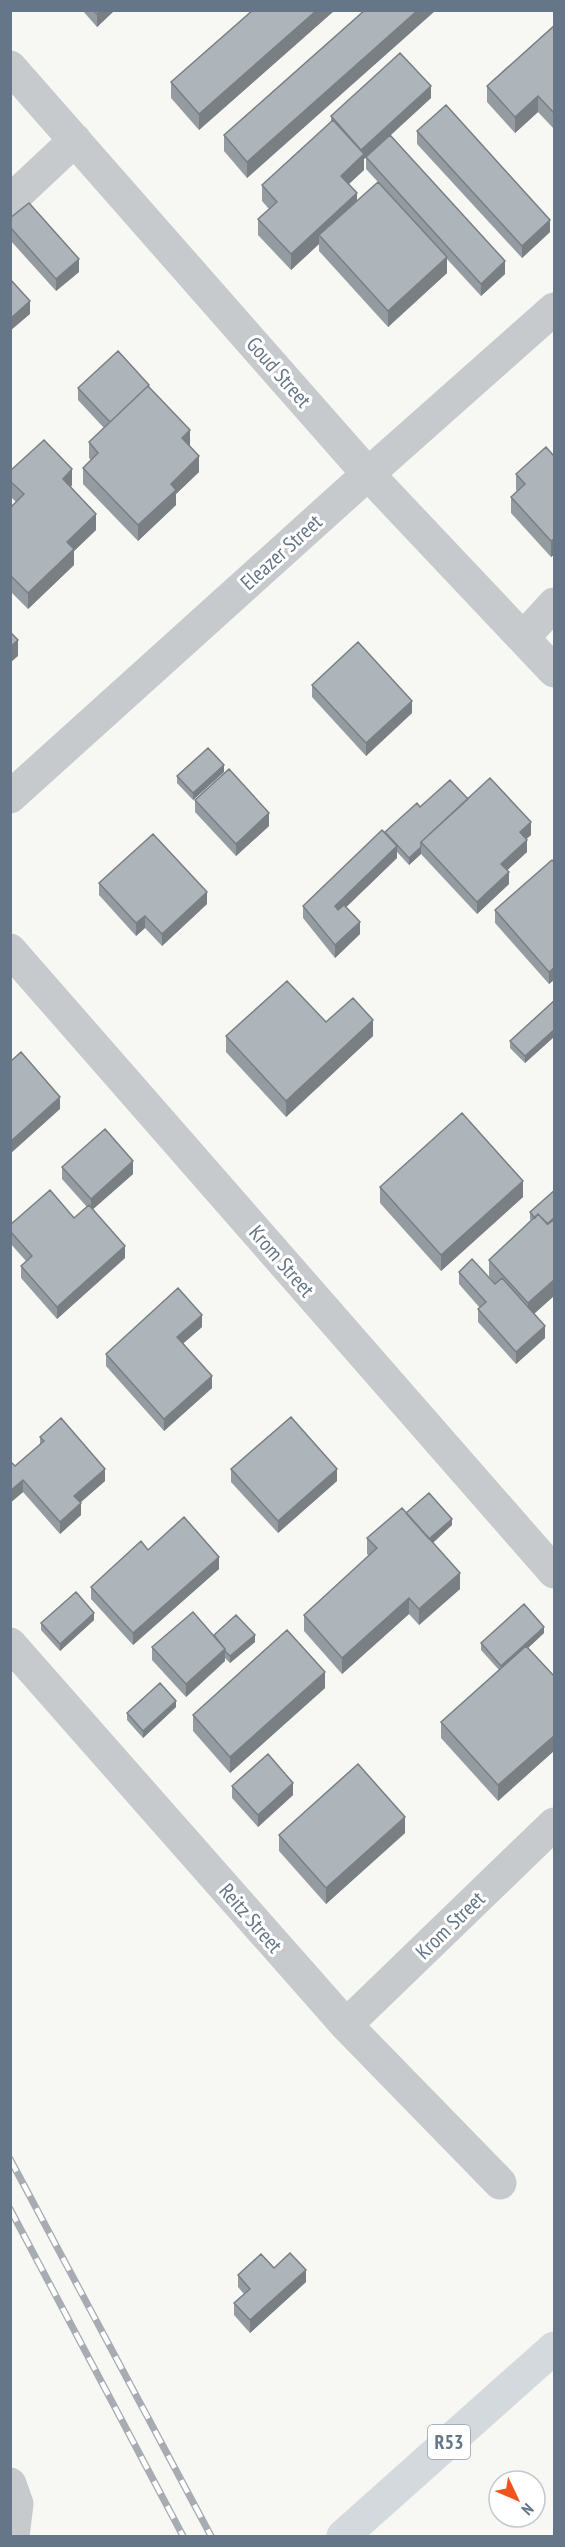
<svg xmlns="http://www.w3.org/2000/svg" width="565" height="2547" font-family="'PT Sans Narrow',sans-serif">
<rect width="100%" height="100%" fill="#f7f7f3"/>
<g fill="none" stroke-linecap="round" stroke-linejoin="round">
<!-- minor -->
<path stroke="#c6cacd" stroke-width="33" d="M10,67L368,474L554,671
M10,201L75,140
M524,637L554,604
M10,797L368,474L554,309
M10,950L554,1572
M10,1644L346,2025L500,2183
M346,2025L554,1824
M10,2484L17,2504L13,2536"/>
<!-- major -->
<path stroke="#d4d9dd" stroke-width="33" d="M343,2536L554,2348"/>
<!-- rail casing -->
<g stroke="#a6acb2" stroke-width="7">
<path id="rail" d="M10,2159L211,2536
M10,2209L183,2536"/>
</g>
<!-- rail -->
<use href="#rail" stroke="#fff" stroke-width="4.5" stroke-dasharray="14" stroke-linecap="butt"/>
</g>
<!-- wall -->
<path fill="#959ca1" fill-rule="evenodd" d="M82,10H115L97,27Z
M253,10H335L199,130L171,98V82Z
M365,10H436L247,178L224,151V135Z
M555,25V130L538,112L515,133L487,102V86Z
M431,98L390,136L505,274L481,296L447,259V273L388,327L319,251V244L291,270L258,235V219L269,209L262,201V185L331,122V116ZM366,158V169L378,182L357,201L349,184L364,170V159Z
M417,131L550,232L522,258L417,144Z
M10,218L79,272L56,291L10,240Z
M149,387L189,446L199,472L176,494V505L138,541L83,484V468L91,460L89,458V442L104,428L78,400V388Z
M555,454V554L551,557L511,513V497L517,491L516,490V474Z
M10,471L72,485L71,487L96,530L74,551V565L28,609L10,591V504L12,506L16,502L10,496Z
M312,685L412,713L366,756L312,697Z
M224,772L193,800L177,783V776Z
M468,799L531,835L526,839L527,852L507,870L509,884L477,914L421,854L409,865L397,852V858L346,907L360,934L335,958L303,918V906L385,833V832L420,807Z
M195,800L269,826L236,856L195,812Z
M555,863V979L549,984L495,923V910Z
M99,883L207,904L162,946L145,928L136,936L99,895Z
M555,1000V1036L525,1063L510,1048V1041Z
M326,1022L373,1036L286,1117L226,1052V1036Z
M62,1167L133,1174L93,1209L125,1258L57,1319L21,1278V1266L26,1261L10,1243V1225L74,1218L87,1207L62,1179Z
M380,1187L523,1197L441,1271L380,1203Z
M555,1190V1295L534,1314L545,1338L516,1364L478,1322V1309L480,1308L459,1284V1272L495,1284L489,1276V1260L532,1221L530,1219V1212Z
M202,1327L183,1343L212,1388L164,1431L106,1366V1354Z
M40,1437L105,1481L81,1502V1515L60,1534L23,1492L10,1503V1463L15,1466L40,1445Z
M231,1469L337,1481L278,1533L231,1482Z
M406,1513L452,1525L433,1543L460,1589L419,1625L409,1614L342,1674L304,1631V1615L369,1556L367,1554V1538Z
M148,1550L219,1569L133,1645L91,1599V1587Z
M94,1620L60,1651L41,1630V1623Z
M544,1633L528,1648L555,1677V1750L498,1801L441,1738V1722L499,1670L481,1650V1643Z
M214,1635L255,1642L230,1663L225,1658V1661L186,1697L152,1660V1647Z
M325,1688L230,1773L193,1731V1715Z
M176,1707L143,1738L127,1720V1713Z
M232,1786L293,1795L258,1827L232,1798Z
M405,1833L326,1904L279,1851V1835Z
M274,2268L306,2282L250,2333L234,2315V2303L244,2294L238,2287V2275Z"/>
<!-- shaded-wall -->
<path fill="#797f83" d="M101,10H115L97,27V14Z
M317,10H335L199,130V114Z
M418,10H436L247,178V162Z
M431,86V98L364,159V170L341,191V176L361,150Z
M538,96V112L515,133V117Z
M357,193V209L319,235V244L291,270V254Z
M550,220V232L522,258V246Z
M447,257V273L388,327V311Z
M79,259V272L56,291V279Z
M505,261V274L481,296V284Z
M30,301V314L10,331V319Z
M190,430V446L182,438Z
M199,456V472L176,494V505L138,541V525L171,484Z
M72,469V485L63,495V479Z
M96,514V530L74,551V565L28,609V593L67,542Z
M555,538V554L551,557V541Z
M18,640V656L10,663V647Z
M412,701V713L366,756V743Z
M224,765V772L193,800V793Z
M269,813V826L236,856V844Z
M531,822V835L520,845V832Z
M527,840V852L501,876V864Z
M397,846V858L335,918V906Z
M421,847V854L409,865V858Z
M509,872V884L477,914V902Z
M207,892V904L162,946V934Z
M145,916V928L136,936V923Z
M360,922V934L335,958V945Z
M555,967V979L549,984V972Z
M373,1020V1036L286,1117V1101Z
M555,1029V1036L525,1063V1056Z
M60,1097V1109L10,1154V1142Z
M133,1161V1174L91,1211V1199Z
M523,1181V1197L441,1271V1255Z
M125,1246V1258L57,1319V1307Z
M555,1279V1295L528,1319V1303Z
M202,1315V1327L177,1349V1337Z
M545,1326V1338L516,1364V1352Z
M212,1376V1388L164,1431V1419Z
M105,1469V1481L74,1508V1496Z
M337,1469V1481L278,1533V1521Z
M23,1480V1492L10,1503V1491Z
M81,1503V1515L60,1534V1522Z
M452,1519V1525L429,1546V1539Z
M219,1557V1569L133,1645V1633Z
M460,1573V1589L419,1625V1609Z
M409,1598V1614L342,1674V1658Z
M94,1613V1620L60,1651V1644Z
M544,1627V1633L501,1673V1666Z
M255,1635V1642L230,1663V1656Z
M225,1649V1661L186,1697V1684Z
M325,1672V1688L230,1773V1757Z
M176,1701V1707L143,1738V1731Z
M555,1735V1750L498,1801V1785Z
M293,1783V1795L258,1827V1815Z
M405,1817V1833L326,1904V1888Z
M306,2270V2282L250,2333V2320Z"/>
<!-- building -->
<path fill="#adb5bb" stroke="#797f83" stroke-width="1.5" d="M93,10H101L97,14Z
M253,10H317L199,114L171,82Z
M365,10H418L247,162L224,135Z
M555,25V114L538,96L515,117L487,86Z
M400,53L431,86L361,150L331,116Z
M446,105L550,220L522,246L417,131Z
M333,120L364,154L341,176L357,193L291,254L258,219L277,202L262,185Z
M390,135L505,261L481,284L366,157Z
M378,182L447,257L388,311L319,235Z
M29,203L79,259L56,279L10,227V218Z
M10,279L30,301L10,319Z
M118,351L149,385L110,422L78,388Z
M148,386L190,430L182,438L199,456L171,484L176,490L138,525L83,468L98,453L89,442Z
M44,440L72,469L63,479L96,514L67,542L74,549L28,593L10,575V504L12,506L24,494L10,481V471Z
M546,447L553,455L555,454V538L551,541L511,497L525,484L516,474Z
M10,632L18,640L10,647Z
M358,642L412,701L366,743L312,685Z
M208,748L224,765L193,793L177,776Z
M229,769L269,813L236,844L195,800Z
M490,778L531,822L520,832L527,840L501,864L509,872L477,902L421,842Z
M450,780L468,799L421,842V847L409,858L385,832L417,803L420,807Z
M382,830L397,846L335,906L338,910L344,905L360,922L335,945L303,906Z
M153,834L207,892L162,934L145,916L136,923L99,883Z
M552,860L555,863V967L549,972L495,910Z
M287,981L326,1022L353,998L373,1020L286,1101L226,1036Z
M555,1000V1029L525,1056L510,1041Z
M21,1052L60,1097L10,1142V1062Z
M462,1113L523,1181L441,1255L380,1187Z
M105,1129L133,1161L91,1199L62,1167Z
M50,1190L74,1218L89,1205L125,1246L57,1307L21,1266L32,1256L10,1231V1225Z
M555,1190V1217L547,1224L538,1214L535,1218L530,1212Z
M538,1214L548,1224L555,1219V1279L528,1303L489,1260Z
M472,1259L495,1284L502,1278L545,1326L516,1352L478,1309L486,1302L459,1272Z
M178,1288L202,1315L177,1337L212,1376L164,1419L106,1354Z
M291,1417L337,1469L278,1521L231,1469Z
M61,1418L105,1469L74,1496L81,1503L60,1522L23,1480L10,1491V1463L11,1462L15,1466L44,1441L40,1437Z
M429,1493L452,1519L429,1539L406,1513Z
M402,1508L460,1573L419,1609L409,1598L342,1658L304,1615L377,1548L367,1538Z
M184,1517L219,1557L133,1633L91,1587L141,1541L148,1550Z
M76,1592L94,1613L60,1644L41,1623Z
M524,1604L544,1627L501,1666L481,1643Z
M193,1612L225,1649L186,1684L152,1647Z
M236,1615L255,1635L230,1656L225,1651V1649L214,1635Z
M287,1630L325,1672L230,1757L193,1715Z
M526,1646L555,1677V1735L498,1785L441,1722Z
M160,1683L176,1701L143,1731L127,1713Z
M268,1754L293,1783L258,1815L232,1786Z
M358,1764L405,1817L326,1888L279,1835Z
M290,2253L306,2270L250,2320L234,2303L250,2289L238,2275L261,2254L274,2268Z"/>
<g text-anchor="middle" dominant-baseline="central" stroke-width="6" stroke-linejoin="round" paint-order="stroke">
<!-- shield labels -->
<rect fill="#fff" stroke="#929fab" stroke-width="1.5" x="428" y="2425" width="42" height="34" rx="4.5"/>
<g font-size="20" font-weight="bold" fill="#647687">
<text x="449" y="2442">R53</text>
</g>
<!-- street labels -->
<g font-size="21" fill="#647687" stroke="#fff">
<text transform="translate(279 372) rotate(49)">Goud Street</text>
<text transform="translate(281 552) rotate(-42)">Eleazer Street</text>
<text transform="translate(282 1261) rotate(49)">Krom Street</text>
<text transform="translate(251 1918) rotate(49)">Reitz Street</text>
<text transform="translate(450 1925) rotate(-44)">Krom Street</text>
</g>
</g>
<!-- border -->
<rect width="565" height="2547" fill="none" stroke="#647687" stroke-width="24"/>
<!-- north arrow -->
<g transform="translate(517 2499) rotate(134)"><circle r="28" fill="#ffffff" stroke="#c1c8cf" stroke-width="1.5"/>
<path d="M0-4.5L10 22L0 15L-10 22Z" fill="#f0531b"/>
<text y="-9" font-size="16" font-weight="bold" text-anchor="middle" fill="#647687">N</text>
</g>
</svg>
